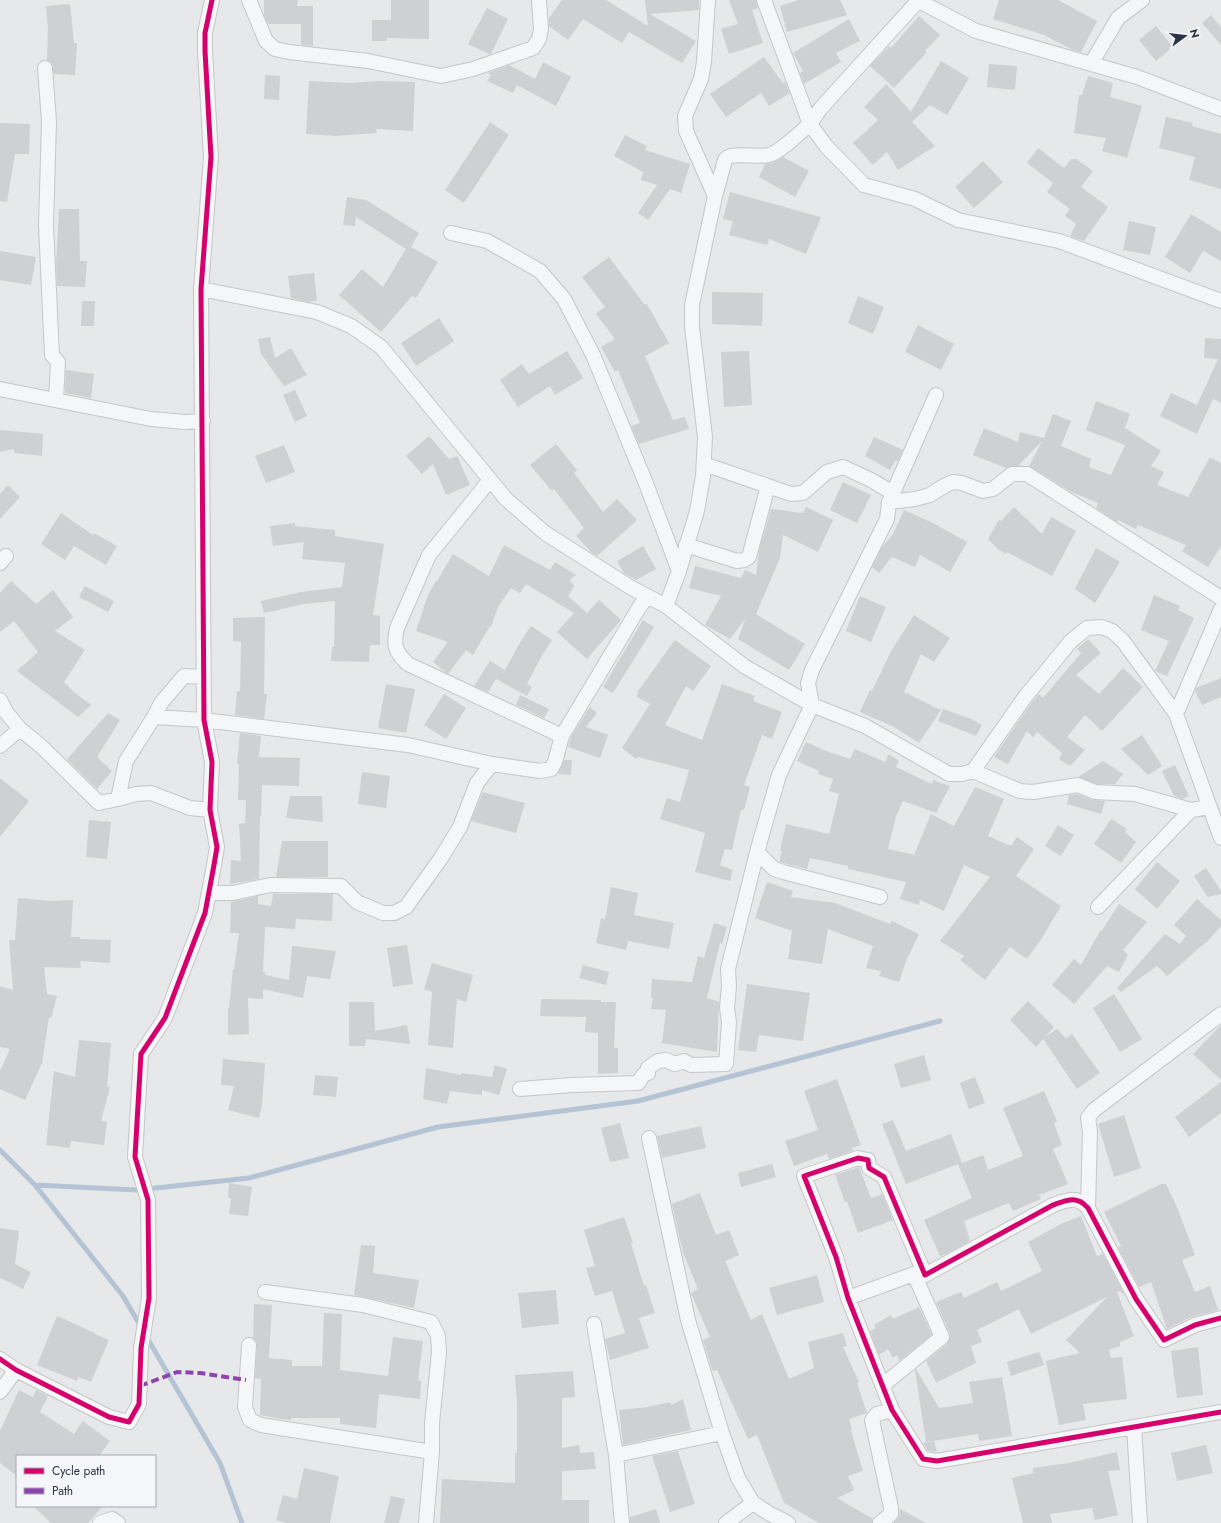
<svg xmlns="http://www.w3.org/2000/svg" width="1221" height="1523" font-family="Jost,sans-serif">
<rect width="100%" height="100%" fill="#e6e8ea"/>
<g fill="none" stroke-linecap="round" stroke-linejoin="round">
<!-- stream -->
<path stroke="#b4c4d5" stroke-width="5" d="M0,1150L35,1185L123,1296L141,1327
M35,1185L137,1190L249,1178L438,1127L638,1101L940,1021
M146,1336L220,1463L242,1523"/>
</g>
<!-- building -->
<path fill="#ced0d3" d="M264,0H298L297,6H313V46L301,45V24H268L264,15Z
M391,0H429V39L387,38V41H372V20H391Z
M562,0H606L648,26L645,0H699V10L650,14L696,41L682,63L629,32L622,43L583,19L568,40L549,26V18Z
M729,0H756L758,8L752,10L763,43L729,54L721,29L738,24Z
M799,0H840L847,15L787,32L780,6Z
M999,0H1058L1097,21L1081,52L1073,50L1044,35L993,19Z
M70,4L74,43H77L75,75L54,74L52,64L47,60L48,29L46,6Z
M487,8L508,19L491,54H489L468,44Z
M1211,15L1221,27V45L1202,23Z
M919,16L940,35L925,51L927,52L894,88L870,66L889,46L891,48Z
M849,19L860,41L836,53L841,62L804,84L800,73L803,71L793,53Z
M1156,26L1173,47L1156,61L1139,40Z
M764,57L783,83L785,82L790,93L769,106L761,93L726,117L710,94Z
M941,61L969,78L947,115L930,105L912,122L935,146L898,170L887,152L873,165L853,143L878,120L864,107L886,84L911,112Z
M543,62L571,77L556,106L517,85L513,93L487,81L491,75L488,73L509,65L535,79Z
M989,64L1017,66L1015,90L987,87Z
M265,75L280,76L279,100L264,99Z
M1088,76L1113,83L1110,97L1142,106L1127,158L1102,151L1106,138L1074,133L1079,95H1082Z
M309,81L349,83L380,81L415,82L413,131L376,129L377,133L335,136L306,134Z
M1166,117L1193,123L1192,126L1221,134V189L1189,180L1195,157L1159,148Z
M490,122L509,135L464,203L445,190Z
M0,123L30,124L29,154H15L7,202L0,201Z
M625,135L647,146L645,150L690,164L681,193L670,189L648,220L638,213L657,185L641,180L643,172L614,156Z
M1038,148L1064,168L1071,159H1076L1093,171L1081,187L1108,207L1084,241L1070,236L1076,224L1065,216L1070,209L1047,192L1053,183L1027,163Z
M783,157L809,171L795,197L759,177L765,164L772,163Z
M983,161L1003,182L974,208L955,187Z
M730,192L821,217L806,254L769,239L767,245L729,235L733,221L723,219Z
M347,197L366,200L419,233L411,247L438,262L416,298L412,296L381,332L339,295L362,269L383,287L406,249L356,217L355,226L343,225Z
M59,209H79L80,261H87L85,287L57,286L56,264Z
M1191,214L1221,232V261L1203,251L1190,273L1165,257Z
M1129,221L1156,227L1150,255L1123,250Z
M0,251L36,257L31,285L0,280Z
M609,257L644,304H647L669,343L645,356L673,420L685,417L689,429L639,444L631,426L640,423L618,370L615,372L601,347L615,339L596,314L605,307L582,277Z
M314,273L317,301L308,302L291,298L288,276Z
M712,292L763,293L762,326L712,324Z
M858,296L884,307L873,334L848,323Z
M82,301H95L94,326H81Z
M439,318L454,341L416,366L401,343Z
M918,325L954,344L941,370L905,352Z
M270,337L275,358L291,348L307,375L284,386L261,354L258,339Z
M1205,338L1221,339V403L1213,399L1197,434L1160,416L1171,393L1197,405L1218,359L1204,358Z
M567,351L583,378L555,395L550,386L518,407L500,380L522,364L529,374Z
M749,351L752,405L724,407L721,352Z
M66,370L94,374L91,398L65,393Z
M295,390L307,416L295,422L283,395Z
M1096,401L1130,414L1125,428L1161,451L1151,466L1164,472L1157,485L1188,497L1210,457L1221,463V546L1208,567L1182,551L1186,545L1138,525L1136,529L1118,520L1117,522L1096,508L1098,503L1071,492L1029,466L1042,441L1018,466H1012L1006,468L973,455L984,428L1018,442L1020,432L1044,438L1053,414L1071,421L1061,446L1091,459L1089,467L1111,475L1125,445L1086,430Z
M0,430L43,434L42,456L14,453V449L0,452Z
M429,436L449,459L457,456L470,485L446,495L433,464L422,474L406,456Z
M874,437L903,450L898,461H895L890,470L865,456Z
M556,444L577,470L574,473L603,512L617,499L637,520L597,556L591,552L576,536L584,528L554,489L552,491L530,465Z
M284,445L295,472L266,483L255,456Z
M843,482L871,495L857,523L830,510Z
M8,485L20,497L0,519V494Z
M806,507L833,520L818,552L783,535L780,558L756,614L805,644L789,670L738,639L746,618L730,639L705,625L721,596L689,588L695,566L741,578L745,570L756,575L759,551L771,509L803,513Z
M1014,507L1042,534L1051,517L1076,531L1052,576L1007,552L1006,554L999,550L988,539L999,520L1001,521Z
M904,510L933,523L967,542L950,572L920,555L915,567L892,557L879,573L872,567L882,547L893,534Z
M61,513L93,535L94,533L117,546L106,565L74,546L65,560L41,544Z
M295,523V526L335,530V536L384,544L373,615L380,616V645H370L369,662L331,661L332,647H334L335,601L304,604L264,613L261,601L301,592L342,587L345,563L302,559L304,542L273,546L270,526Z
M504,545L550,570L555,562L576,575L570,580L574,586L568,596L587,613L599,600L621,620L587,659L557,632L574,613L526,584L520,593L511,588L498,607L491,627L490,626L473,655L466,650L448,674L433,662L448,642L416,631L428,595L436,581H437L453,554L489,576Z
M643,546L656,569L636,580L624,573L617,561Z
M1096,548L1120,562L1095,603L1075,589Z
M11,581L36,604L53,590L73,617L55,631L85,650L64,682L74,692L91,705L78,717L17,671L38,652L14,621L0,632V593Z
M85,586L114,601L108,612L79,597Z
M1154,595L1180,606L1178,610L1194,618L1167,676L1155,671L1169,641L1141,630Z
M860,596L886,607L871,642L846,631Z
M914,615L950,638L934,662L921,654L904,692L941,710L919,743L894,727L860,712L870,690L872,691L890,653Z
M265,617L264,694H267L264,719L235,715L237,691H240L241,642L233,641V618Z
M643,620L654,627L613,693L603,687Z
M531,626L552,640L541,657L527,684L532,687L527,696L496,679L488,692L474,686L490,661L505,670L521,641Z
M1088,639L1101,653L1076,675L1099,694L1123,668L1143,687L1102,731L1085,715L1067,737L1085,750L1070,766L1059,759L1062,753L1037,732L1033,737L1027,731L1008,764L994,757L1032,702L1039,694L1043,698L1081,653L1077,649Z
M675,640L711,666L693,691L686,686L665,725L702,740L722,684L755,696L753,701L782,712L772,739L762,735L744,785L750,787L744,810H741L732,850L725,849L720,865L733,870L730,881L695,872L705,833L660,819L667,798L680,802L689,770L638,757L636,759L622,748L650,704L637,697L638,691Z
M1221,678V697L1202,705L1195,691L1196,688Z
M386,684L415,689L406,733L378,728Z
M444,694L466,708L446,739L424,725Z
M520,695L549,709L544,718L516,705Z
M590,707L597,713L586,727L608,735L600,758L568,747L571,737Z
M943,709L969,718L982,725L976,736L938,721Z
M108,713L120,720L97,757L112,771L97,789L67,759Z
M240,733L261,736L259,757L300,758L299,786L262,785L261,816H260L259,879L230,884L231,860L241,861L239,824L245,823L246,800H238L239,764H237Z
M1142,735L1162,766L1148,775L1121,749Z
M806,742L826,751L850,759L855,749L885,762L889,754L899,761L896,767L932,784L933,780L950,786L936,813L903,801L896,816L888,849L914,855L931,814L954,826L975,787L1004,799L988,836L1011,846L1017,837L1034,849L1016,876L1061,906L1042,938L1027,959L1010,947L985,980L960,960L964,956L940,941L990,877L964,865L944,911L920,900L919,905L900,899L906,882L848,869V866L810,858L807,869L779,862L782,851H780L786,824L829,834L839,794L829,791L833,779L818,774L819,771L797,761Z
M564,760H572L571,775L558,774Z
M1103,761L1123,774L1115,784H1097L1078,777Z
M1175,765L1189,796L1182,799L1174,796L1162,771Z
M362,772L390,776L386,808L358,804Z
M0,778L29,801L0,837Z
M483,792L525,803L516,833L471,821Z
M1077,794L1092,800L1105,801L1101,814L1067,804L1069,795Z
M290,796H322L323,822L286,818Z
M1111,819L1127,829L1125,832L1136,842L1121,863L1094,844Z
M89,820L111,822L107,859L86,857Z
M1058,825L1074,835L1061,856L1045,846Z
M282,841H328V877H276Z
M1157,862L1180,881L1157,909L1135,889Z
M1206,868L1221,891V894L1208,897L1194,876Z
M767,882L793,891L791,897L835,903L890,924L892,921L919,934L906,961L899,982L879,976L881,971L866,968L873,946L828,929L822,964L788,959L792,931L755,918Z
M611,887L638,893L634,915L674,923L669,949L628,941L626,950L596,943L601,918L605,919Z
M273,894H333L332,921L296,919L295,929L265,927L263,972H265V975L289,980L292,946L336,951L330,979L307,976L303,998L263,989V999L248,998L249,1034L228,1035V1008H229L233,969L234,970L239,933H230L231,902L258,896V904L271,906Z
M18,898L50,901L73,900L71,937H80V939L111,940L110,963L80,961L81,968L44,967L47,994L57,996L51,1018L49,1017L42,1063L25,1100L0,1089V1071L10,1049L0,1047V986L13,990L9,940H15Z
M1197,899L1221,920V926L1206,943H1205L1167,976L1157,966L1121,992L1117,988L1165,934L1180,944L1186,936L1174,925Z
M1119,904L1147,922L1123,950L1128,955L1119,972L1107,966L1074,1004L1052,985L1074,959L1081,965L1100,931L1101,932Z
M714,923L727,927L722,944L720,943L707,998L719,1002L717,1052L662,1043L666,1010L651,1009L653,998H651L652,979L692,982L698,956L704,958Z
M407,945L413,984L393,987L387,948Z
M432,963L473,975L466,1002L457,999L453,1048L428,1045L432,992L424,989Z
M583,965L609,972L606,985L579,978Z
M747,984L810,993L803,1041L759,1035L756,1052L738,1050Z
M1114,994L1142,1039L1120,1052L1093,1008Z
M541,999L601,1000V1002H616L614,1048H618V1073L598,1074V1033L585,1032L586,1017L540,1016Z
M1028,1001L1054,1027L1045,1037L1057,1029L1066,1038L1072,1034L1100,1073L1077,1089L1043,1039L1036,1047L1010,1020Z
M349,1002H374L375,1031L407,1025L410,1044L366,1039L365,1046H349Z
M1221,1025V1080L1193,1054Z
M79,1040L111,1043L107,1086L110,1087L101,1121L107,1122L104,1145L71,1141L70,1148L46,1145L54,1071L75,1077Z
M924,1055L931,1080L901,1088L894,1064Z
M223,1059L265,1063L262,1106L259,1118L228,1110L234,1086L221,1085Z
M495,1065L507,1069L499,1095L482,1090V1095L450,1091L447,1104L423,1099L426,1068L461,1075V1073L492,1077Z
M315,1075L338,1077L336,1097L313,1095Z
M975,1077L985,1103L969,1109L960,1083Z
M837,1079L861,1145L852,1148L853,1151L829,1159L827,1154L794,1166L785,1141L818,1130L804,1091Z
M1221,1082V1113L1189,1137L1175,1117Z
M1044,1091L1057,1121L1054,1123L1062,1145L1053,1149L1068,1184L1039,1195L1041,1199L1013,1211L1009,1203L964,1221L970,1241L946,1254L940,1256L924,1220L972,1198L958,1164L906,1184L882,1124L893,1120L906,1151L951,1134L962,1163L983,1155L988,1170L1023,1156L1003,1108Z
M1124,1115L1141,1168L1114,1177L1098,1124Z
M620,1123L629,1158L610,1162L601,1128Z
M701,1126L706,1148L662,1158L657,1136Z
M772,1164L776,1177L741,1187L738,1173Z
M859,1167L871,1198L882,1194L893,1220L858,1233L847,1201L845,1202L835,1175Z
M229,1183L252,1187L248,1216L229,1214L231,1198H228Z
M1161,1184H1166L1177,1207L1195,1255L1182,1260L1195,1292L1210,1286L1218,1310L1191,1317L1167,1329L1151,1282L1139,1287L1118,1247L1121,1246L1104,1212Z
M700,1193L716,1235L729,1230L739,1255L725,1261L751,1320L762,1314L789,1379L814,1368L808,1342L843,1333L847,1346L843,1347L859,1382L857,1383L867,1413L849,1419L852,1430L851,1431L863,1471L848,1476L854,1490L837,1498L873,1519L872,1523H819L784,1503L757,1435L748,1439L717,1370L713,1371L710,1363L703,1340L710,1337L691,1293L698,1289L682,1250L683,1249L680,1241L672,1204Z
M1081,1216L1097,1256L1103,1254L1124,1294H1123L1120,1291L1117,1292L1134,1336L1120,1342V1346L1109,1350L1111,1358L1122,1357L1127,1399L1083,1404L1086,1420L1059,1425L1046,1361L1080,1353L1066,1340L1107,1297L1031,1334L1019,1309L977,1330L982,1342L971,1346L976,1363L936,1383L926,1361L947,1344L950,1338V1334L936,1302L961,1292L964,1298L997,1282L1001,1291L1042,1271L1028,1242L1061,1224Z
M624,1217L633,1243H631L644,1286L646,1285L655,1313L639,1318L649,1348L610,1360L605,1339L625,1333L612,1291L595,1296L586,1268L595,1266L584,1230Z
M0,1228L19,1231L15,1264L31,1272L23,1289L0,1278Z
M361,1245L375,1246L373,1273L419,1280L414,1308L354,1295Z
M817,1275L824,1302L777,1315L769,1288Z
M556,1290L559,1324L522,1328L518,1293Z
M254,1304L272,1305L269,1358L292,1360V1366H322L324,1313L342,1314L340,1370L388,1376L393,1337L423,1341L418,1380L421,1381L420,1399L379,1394L376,1428L340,1424V1418H291V1420L281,1419L260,1415L261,1379L255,1378L257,1345L256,1341L253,1338Z
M919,1307L932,1335L899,1361L897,1355L893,1358L888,1349L879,1355L870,1331L876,1328L874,1325L891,1315L893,1319Z
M57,1316L95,1333V1334L109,1340L91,1382L78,1377L77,1381L37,1365Z
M1198,1347L1203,1395L1177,1398L1171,1351Z
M1039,1352L1044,1365L1011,1376L1007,1362Z
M916,1369L939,1408L973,1403L969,1382L1002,1377L1012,1436L979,1441L978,1434L926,1442L915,1370Z
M573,1371L575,1397L562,1398V1448L579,1445L580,1453L594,1452L596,1469L562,1471V1500H589V1523H440L442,1479L515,1483V1453H517V1404L515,1375Z
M19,1390L33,1397L36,1390L48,1396L40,1412L74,1434L83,1421L110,1441L99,1456H17V1476L0,1463V1431Z
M683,1399L691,1430L623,1445L619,1410L648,1407L670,1402L671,1405Z
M934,1441L937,1452L928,1451L923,1443Z
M1206,1445L1213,1473L1177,1481L1171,1453Z
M678,1451L695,1504L670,1512L652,1456Z
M1117,1452L1120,1470L1108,1471L1118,1515L1095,1520L1092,1508L1050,1514L1052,1523H1023L1012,1478L1033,1473V1468L1069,1463Z
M304,1468L339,1476L330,1523H286L276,1520L283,1495L297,1499Z
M391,1496L405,1499L399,1523H384Z
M33,1506H103L88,1523H51Z
M656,1509L660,1523H630V1517Z
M900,1509L926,1523H893L899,1517Z"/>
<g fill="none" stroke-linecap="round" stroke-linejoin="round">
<!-- street casing -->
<g stroke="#c4c6c8" stroke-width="16">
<path id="street" d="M249,0L266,41L275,49L289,52L368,61L441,76L473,69L533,48L539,39L541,29L539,0
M708,0L704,62L701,79L685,116L686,131L715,196
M764,0L810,124L826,146L864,185L915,199L958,220L1059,241L1221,301
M917,0L976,31L1137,77L1221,109
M1091,64L1118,18L1142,0
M45,68L49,122L46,225L52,355L58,362L56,400
M451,233L487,241L540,271L564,299L593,355L645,481L679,571
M201,289L317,312L351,326L381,347L506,499L545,533L630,587L666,606L744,666L812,705L865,726L949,774H962L973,771L1020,791L1033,792L1078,785L1095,792L1135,794L1191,810L1210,807
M0,389L151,419L185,422L203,421
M490,480L429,555L397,628C393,645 395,652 408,664L562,736
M893,493L936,395
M889,502L915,499L930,495L944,486L953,482L962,483L983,491L993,489L1012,474H1027L1221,598
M686,545L737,561L744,560L749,557L768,486
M0,563L6,556
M666,606L679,571L697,511L703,476L705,437L692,327V305L715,196L725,160C729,151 758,158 769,155C778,153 803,131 810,123C814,119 817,113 821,108L918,1
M0,700L6,712L20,729L42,747L99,803L118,799L136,794L151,793L190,808L210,810
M1176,714L1221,609
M154,717L204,720L408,745L492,764L540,771L551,769L555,762L562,736L637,611L647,596
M0,746L20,729
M973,771L1025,697L1071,641L1087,628L1102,627L1112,631L1123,641L1176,714L1221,838
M118,799L126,761L154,717L161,703L184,676L204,677
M757,852L774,869L783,872L880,897
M209,893H233L270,885L341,886L357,902L383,913H394L406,907L441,858L460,827L477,783L492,764
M1098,907L1191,810
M520,1089L572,1085L638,1083L644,1074L648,1073V1068L658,1061L666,1060L675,1064L684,1061L691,1065L726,1064L729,1022L727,1008L729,986L728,969L757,852L779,775L812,705L808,683L812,670L887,519L889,502L893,493L871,480L843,467L827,472L803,493L791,494L704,464
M649,1138L688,1320L722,1433L738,1478L753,1503L770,1514L788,1523
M1088,1208L1090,1131L1088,1118L1094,1110L1221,1014
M265,1292L363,1305L431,1322L438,1336L439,1352L432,1423V1452L426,1523
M848,1298L914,1274L923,1275
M1221,1318L1195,1325L1164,1340L1136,1299L1088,1208C1077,1195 1067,1200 1053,1205L925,1275L884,1177L869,1168L868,1160L858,1158L804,1176L836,1257L848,1298L892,1410L923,1459L937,1461L1221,1412
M594,1324L616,1455L622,1523
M249,1345L245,1407L250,1420L261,1425L432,1452
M0,1359L16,1370L109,1417L129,1422L139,1404L141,1348L149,1298L148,1200L135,1157L141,1054L165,1018L205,913L214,865L217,847L210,810L212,762L204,720L201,289L211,157L205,51V33L212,0
M883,1385L942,1337L914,1274
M0,1392L16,1370
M1134,1427L1140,1523
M616,1455L722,1433
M100,1523L112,1519L118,1523
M726,1523L753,1503
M880,1523L891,1514V1508L872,1420L877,1414L892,1410"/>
</g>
<!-- street -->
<use href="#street" stroke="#f5f6f7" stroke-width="14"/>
<!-- quiet -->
<path stroke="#8e44ad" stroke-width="4" stroke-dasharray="8 4" stroke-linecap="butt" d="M140,1386L177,1372L200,1373L246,1380"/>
<!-- cycleway casing -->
<g stroke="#f4f6f9" stroke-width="8">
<path id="cycleway" d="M1221,1318L1195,1325L1164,1340L1136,1299L1088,1208C1077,1195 1067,1200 1053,1205L925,1275L884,1177L869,1168L868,1160L858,1158L804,1176L836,1257L848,1298L892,1410L923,1459L937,1461L1221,1412
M0,1359L16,1370L109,1417L129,1422L139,1404L141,1348L149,1298L148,1200L135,1157L141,1054L165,1018L205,913L214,865L217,847L210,810L212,762L204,720L201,289L211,157L205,51V33L212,0"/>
</g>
<!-- cycleway -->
<use href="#cycleway" stroke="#d6006c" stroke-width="5"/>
</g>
<!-- legend -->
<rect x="16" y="1455" width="140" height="52" fill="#f4f6f9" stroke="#a4a8b1"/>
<rect x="24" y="1468" width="20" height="6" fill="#d6006c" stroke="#a4a8b1"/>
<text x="52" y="1475" font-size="12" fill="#2b3445">Cycle path</text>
<rect x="24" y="1488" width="20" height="6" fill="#8e44ad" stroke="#a4a8b1"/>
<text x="52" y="1495" font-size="12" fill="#2b3445">Path</text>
<!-- north arrow -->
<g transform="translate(1185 36) rotate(75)" stroke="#f4f6f9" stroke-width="3" paint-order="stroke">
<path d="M0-3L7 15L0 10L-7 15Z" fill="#2b3445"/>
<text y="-6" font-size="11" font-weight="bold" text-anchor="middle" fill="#2b3445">N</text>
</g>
</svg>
